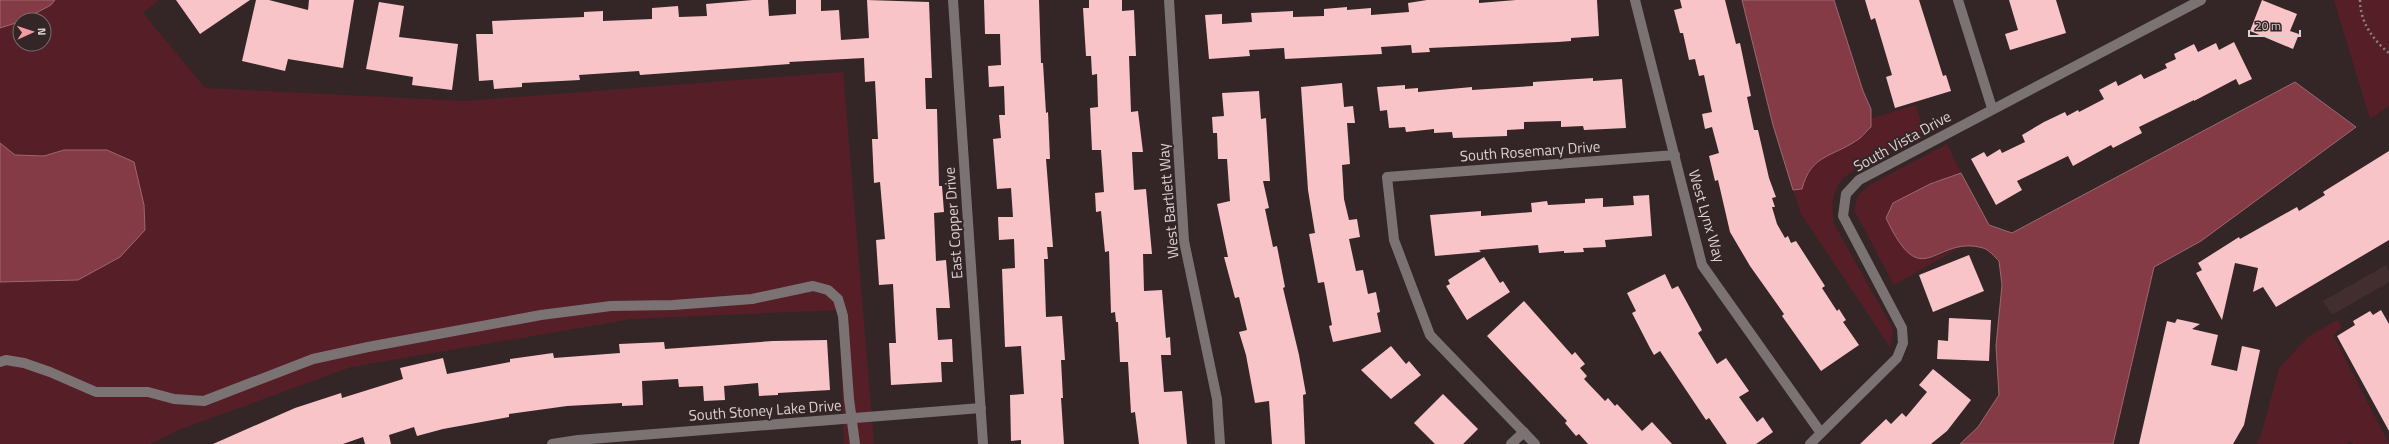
<svg xmlns="http://www.w3.org/2000/svg" width="2389" height="444" font-family="'Titillium Web',sans-serif">
<rect width="100%" height="100%" fill="#342527"/>
<!-- built -->
<path fill="#422d2f" d="M2386,265L2389,271V282L2332,315L2323,301Z"/>
<!-- green -->
<path fill="#561f28" fill-rule="evenodd" d="M0,0H159L143,13L205,88L464,101L843,72L874,444H844L839,310L632,319L351,367L181,429L150,444H0ZM20,20H44V44H20Z
M2334,0H2389V106L2370,119Z
M1916,105L1924,133C1905,143 1848,167 1838,185C1831,198 1832,210 1834,224L1893,329L1890,347L1801,214L1793,190L1802,189C1814,143 1867,151 1872,118Z
M1947,144L1961,173L1930,184L1893,203L1926,260L1963,246L1894,285L1854,210L1858,195L1871,184Z
M2337,320L2342,327L2333,335L2389,444H2354L2349,441L2347,444H2256L2261,435L2279,368L2308,337Z"/>
<!-- water -->
<path fill="#843b46" stroke="#9e6870" d="M0,0H55L51,5L19,22L0,28Z
M1742,0H1834L1863,91L1871,109V127C1867,130 1864,135 1860,138C1835,157 1811,153 1802,189L1793,190L1773,125Z
M2295,82L2356,127L2201,241L2154,267L2113,444H1960L1978,427L1999,395L1996,346L2002,285L1999,261C1995,257 1988,249 1983,248C1934,234 1923,297 1886,218L1893,203L1930,184L1961,173L1989,225L2012,233Z
M0,143L15,155L44,156L64,150H107L134,162L144,205L145,230L120,257L78,280L0,282Z"/>
<!-- building -->
<path fill="#f8c4c8" d="M176,0H250L200,34Z
M256,0H269L308,10L309,0H354L343,68L288,59L285,71L242,61Z
M753,0H768L769,16L796,14V0H821V11L839,10L841,40L869,38L867,0L929,2L932,78H925L926,109H937L939,186H942L944,212L934,213L936,261L946,260L950,308H936L938,340L952,339L953,362H941L942,382L891,385L889,343H896L893,284L879,285L876,240L885,239L880,182L874,183L872,139H878L875,81L865,82L864,58L789,62L790,64L640,75L639,71L579,75L580,80L522,83V87L494,89L493,80L479,81L476,34H493L492,21L584,17V12L603,11V21L652,19V8L678,6L679,17L707,16L706,4Z
M984,0H1039L1041,63H1043L1046,113L1048,112L1050,159H1046L1053,247H1047L1048,259H1044L1046,317L1062,316L1065,360H1061L1063,398H1061L1064,444H1021V440L1011,441L1010,395L1024,394L1021,346L1005,347L1002,269L1015,268L1014,239L999,240L998,217H1013L1011,188L997,189L993,139L1001,138L999,115H1005L1004,86L989,87L988,66L1001,65L1000,34H985Z
M1089,0H1122V11L1134,10L1136,56H1129L1131,112L1138,111L1143,152H1132L1134,190L1146,189L1152,254H1143L1144,291L1162,290L1166,338L1170,337L1171,355H1161L1164,392L1182,391L1187,444H1139L1135,412L1131,413L1128,362H1120L1118,322H1116L1115,312L1111,313L1109,251L1105,252L1101,211L1096,212L1095,193L1104,192L1101,150H1092L1090,108L1098,107L1097,74L1092,75L1091,56H1086L1083,8H1089Z
M1427,0H1479V3L1516,0H1597L1599,36L1571,38V41L1558,42L1429,48L1430,52L1412,53L1411,45L1381,47L1382,54L1285,59L1284,48L1249,50L1250,56L1209,59L1205,15L1222,14V24L1252,22L1251,13L1274,12L1293,11V17L1324,16V9L1347,7V10L1371,8V15L1409,12L1408,3Z
M1680,0H1725L1736,44L1740,43L1751,96L1747,97L1754,130H1758L1769,178L1776,197L1772,198L1775,207H1772L1777,224L1785,238L1788,236L1791,243L1796,241L1825,286L1822,288L1837,311L1839,309L1846,320L1843,322L1859,345L1821,371L1782,316L1784,314L1750,266L1730,232L1718,180L1715,181L1709,156L1719,153L1712,127L1705,129L1702,114L1712,112L1704,75L1699,76L1695,59L1689,60L1683,33H1680L1674,10L1682,8Z
M1865,0H1919L1943,76L1946,75L1951,91L1895,108L1886,77L1892,75L1875,18L1871,20Z
M2009,0H2056L2066,33L2010,50L2005,34L2018,30Z
M2262,0L2297,14L2290,31L2299,34L2293,49L2250,31Z
M379,2L404,6L399,37L458,44L452,90L412,85L413,77L366,69Z
M2234,42L2252,79L2239,85L2236,79L2194,101V100L2139,127L2142,133L2113,148L2111,145L2073,166L2068,156L2017,181L2022,190L1996,205L1971,159L1984,152L1987,157L2000,149L2002,153L2025,142L2022,135L2044,122L2065,112L2067,116L2078,110L2079,112L2104,99L2099,90L2116,81L2118,86L2141,74L2144,79L2167,68L2165,64L2176,59L2174,54L2194,44L2198,52L2216,43L2219,50Z
M1593,78V81L1622,79L1626,128L1584,130L1583,126L1561,127V121L1524,122V129L1507,130V136L1453,138L1452,132L1434,133V129L1406,132L1405,127L1389,128L1387,110L1380,111L1377,87L1405,85V89L1418,88V92L1472,87V90L1533,86V82Z
M1342,83L1344,107L1353,106L1355,123H1347L1350,164L1342,165L1344,199L1349,220L1357,219L1360,237L1349,239L1356,271L1363,270L1368,294L1376,292L1380,312L1377,313L1381,332L1333,342L1329,326L1332,325L1324,282L1318,283L1309,234L1315,233L1308,190L1301,87Z
M1259,91L1261,119L1266,118L1270,181H1263L1269,208L1265,209L1273,247L1277,246L1285,287L1283,288L1299,355L1306,394L1303,395L1305,444H1272L1269,401L1255,403L1246,355L1239,332L1247,330L1239,297L1235,298L1224,257H1228L1217,204L1230,201L1227,159H1218L1217,133H1213L1212,117L1224,116L1222,93Z
M2389,151V240L2276,307L2263,287L2253,292L2258,268L2235,263L2222,320L2196,273L2202,270L2198,263L2239,237L2240,239L2297,207L2299,211L2325,195L2323,192Z
M1649,195L1652,236L1605,240L1606,247L1583,248L1584,252L1564,253V251L1539,253L1538,245L1479,250L1481,252L1435,256L1430,215L1481,211V216L1532,212L1531,203L1547,201L1548,205L1585,203V199L1603,198V207L1634,205L1633,196Z
M1969,255L1984,291L1933,312L1919,275Z
M1484,257L1500,283L1503,281L1510,292L1467,320L1446,286L1450,284L1448,280Z
M1665,274L1672,289L1678,286L1702,330L1698,333L1717,364L1726,358L1749,391L1739,397L1757,422L1763,417L1773,432L1756,444H1727L1709,418L1706,420L1660,351L1654,355L1650,348L1632,313L1636,311L1627,293Z
M1524,301L1572,355L1575,352L1585,364L1580,368L1587,376L1584,379L1605,401L1608,398L1615,406L1617,404L1642,431L1652,422L1672,444H1588L1579,434L1576,436L1565,423L1567,421L1487,336Z
M2381,310L2389,324V431L2337,336L2355,325L2353,321L2370,311L2373,315Z
M1949,318L1991,320L1989,361L1937,359L1938,340L1948,341Z
M2177,319L2200,324L2192,329L2218,335L2211,365L2237,371L2242,346L2260,350L2244,425L2233,444H2139L2167,321L2175,323Z
M827,340L830,390L778,393V395L759,396L758,383L724,386L725,400L704,401L703,386L679,387L678,379L642,381L643,405L622,406V403L567,406L509,414V417L443,429L417,436L414,427L389,435L391,444H365L363,437L343,444H213L295,408L341,393L342,398L403,379L400,368L443,358L447,374L510,362V359L553,353L554,358L620,353L619,344L664,342L665,349L773,341Z
M1391,346L1406,364L1409,361L1421,375L1391,399L1361,370Z
M1933,369L1971,400L1947,431L1931,444H1860L1886,419L1891,424L1902,413L1906,417L1927,392L1919,385Z
M1443,394L1478,429L1463,444H1435L1414,423Z"/>
<g fill="none" stroke-linecap="round" stroke-linejoin="round">
<!-- path -->
<path stroke="#8e8183" stroke-width="2.5" stroke-dasharray="2 3" stroke-linecap="butt" d="M2360,0C2360,22 2373,40 2389,53"/>
<!-- minor -->
<path stroke="#7b7373" stroke-width="10" d="M953,0L983,444
M1169,0L1184,241L1217,399L1220,444
M1635,0L1702,265L1821,433
M1958,0L1992,108
M0,362L6,360L24,363L50,372L96,392H148L174,399L204,401L313,359L368,347L541,315L611,306L673,305L752,299L813,286L828,290L838,299L843,316L849,399L855,444
M552,444L578,440L981,408
M1511,444L1524,432
M1535,444L1430,335L1394,240L1387,177L1675,155
M1810,444L1897,358L1903,343L1902,328L1843,216L1846,194L1859,180L2201,0"/>
</g>
<g text-anchor="middle" dominant-baseline="central" stroke-width="4" stroke-linejoin="round" paint-order="stroke">
<!-- street labels -->
<g font-size="15" fill="#dcd1d2" stroke="#342527">
<text transform="translate(1902 141) rotate(-29)">South Vista Drive</text>
<text transform="translate(1530 151) rotate(-4)">South Rosemary Drive</text>
<text transform="translate(1168 201) rotate(-95)">West Bartlett Way</text>
<text transform="translate(1707 216) rotate(74)">West Lynx Way</text>
<text transform="translate(953 223) rotate(-94)">East Copper Drive</text>
<text transform="translate(765 410) rotate(-4)">South Stoney Lake Drive</text>
</g>
</g>
<!-- north arrow -->
<g transform="translate(32 32) rotate(87)"><circle r="19" fill="#342527" stroke="#776a6b"/>
<path d="M0-3L7 15L0 10L-7 15Z" fill="#f49aa4"/>
<text y="-6" font-size="11" font-weight="bold" text-anchor="middle" fill="#dcd1d2">N</text>
</g>
<!-- scale -->
<path d="M2249 30v6h51v-6" fill="none" stroke="#dcd1d2" stroke-width="2"/>
<text x="2255" y="30" font-size="12" fill="#dcd1d2" stroke="#342527" stroke-width="3" paint-order="stroke">20 m</text>
</svg>
